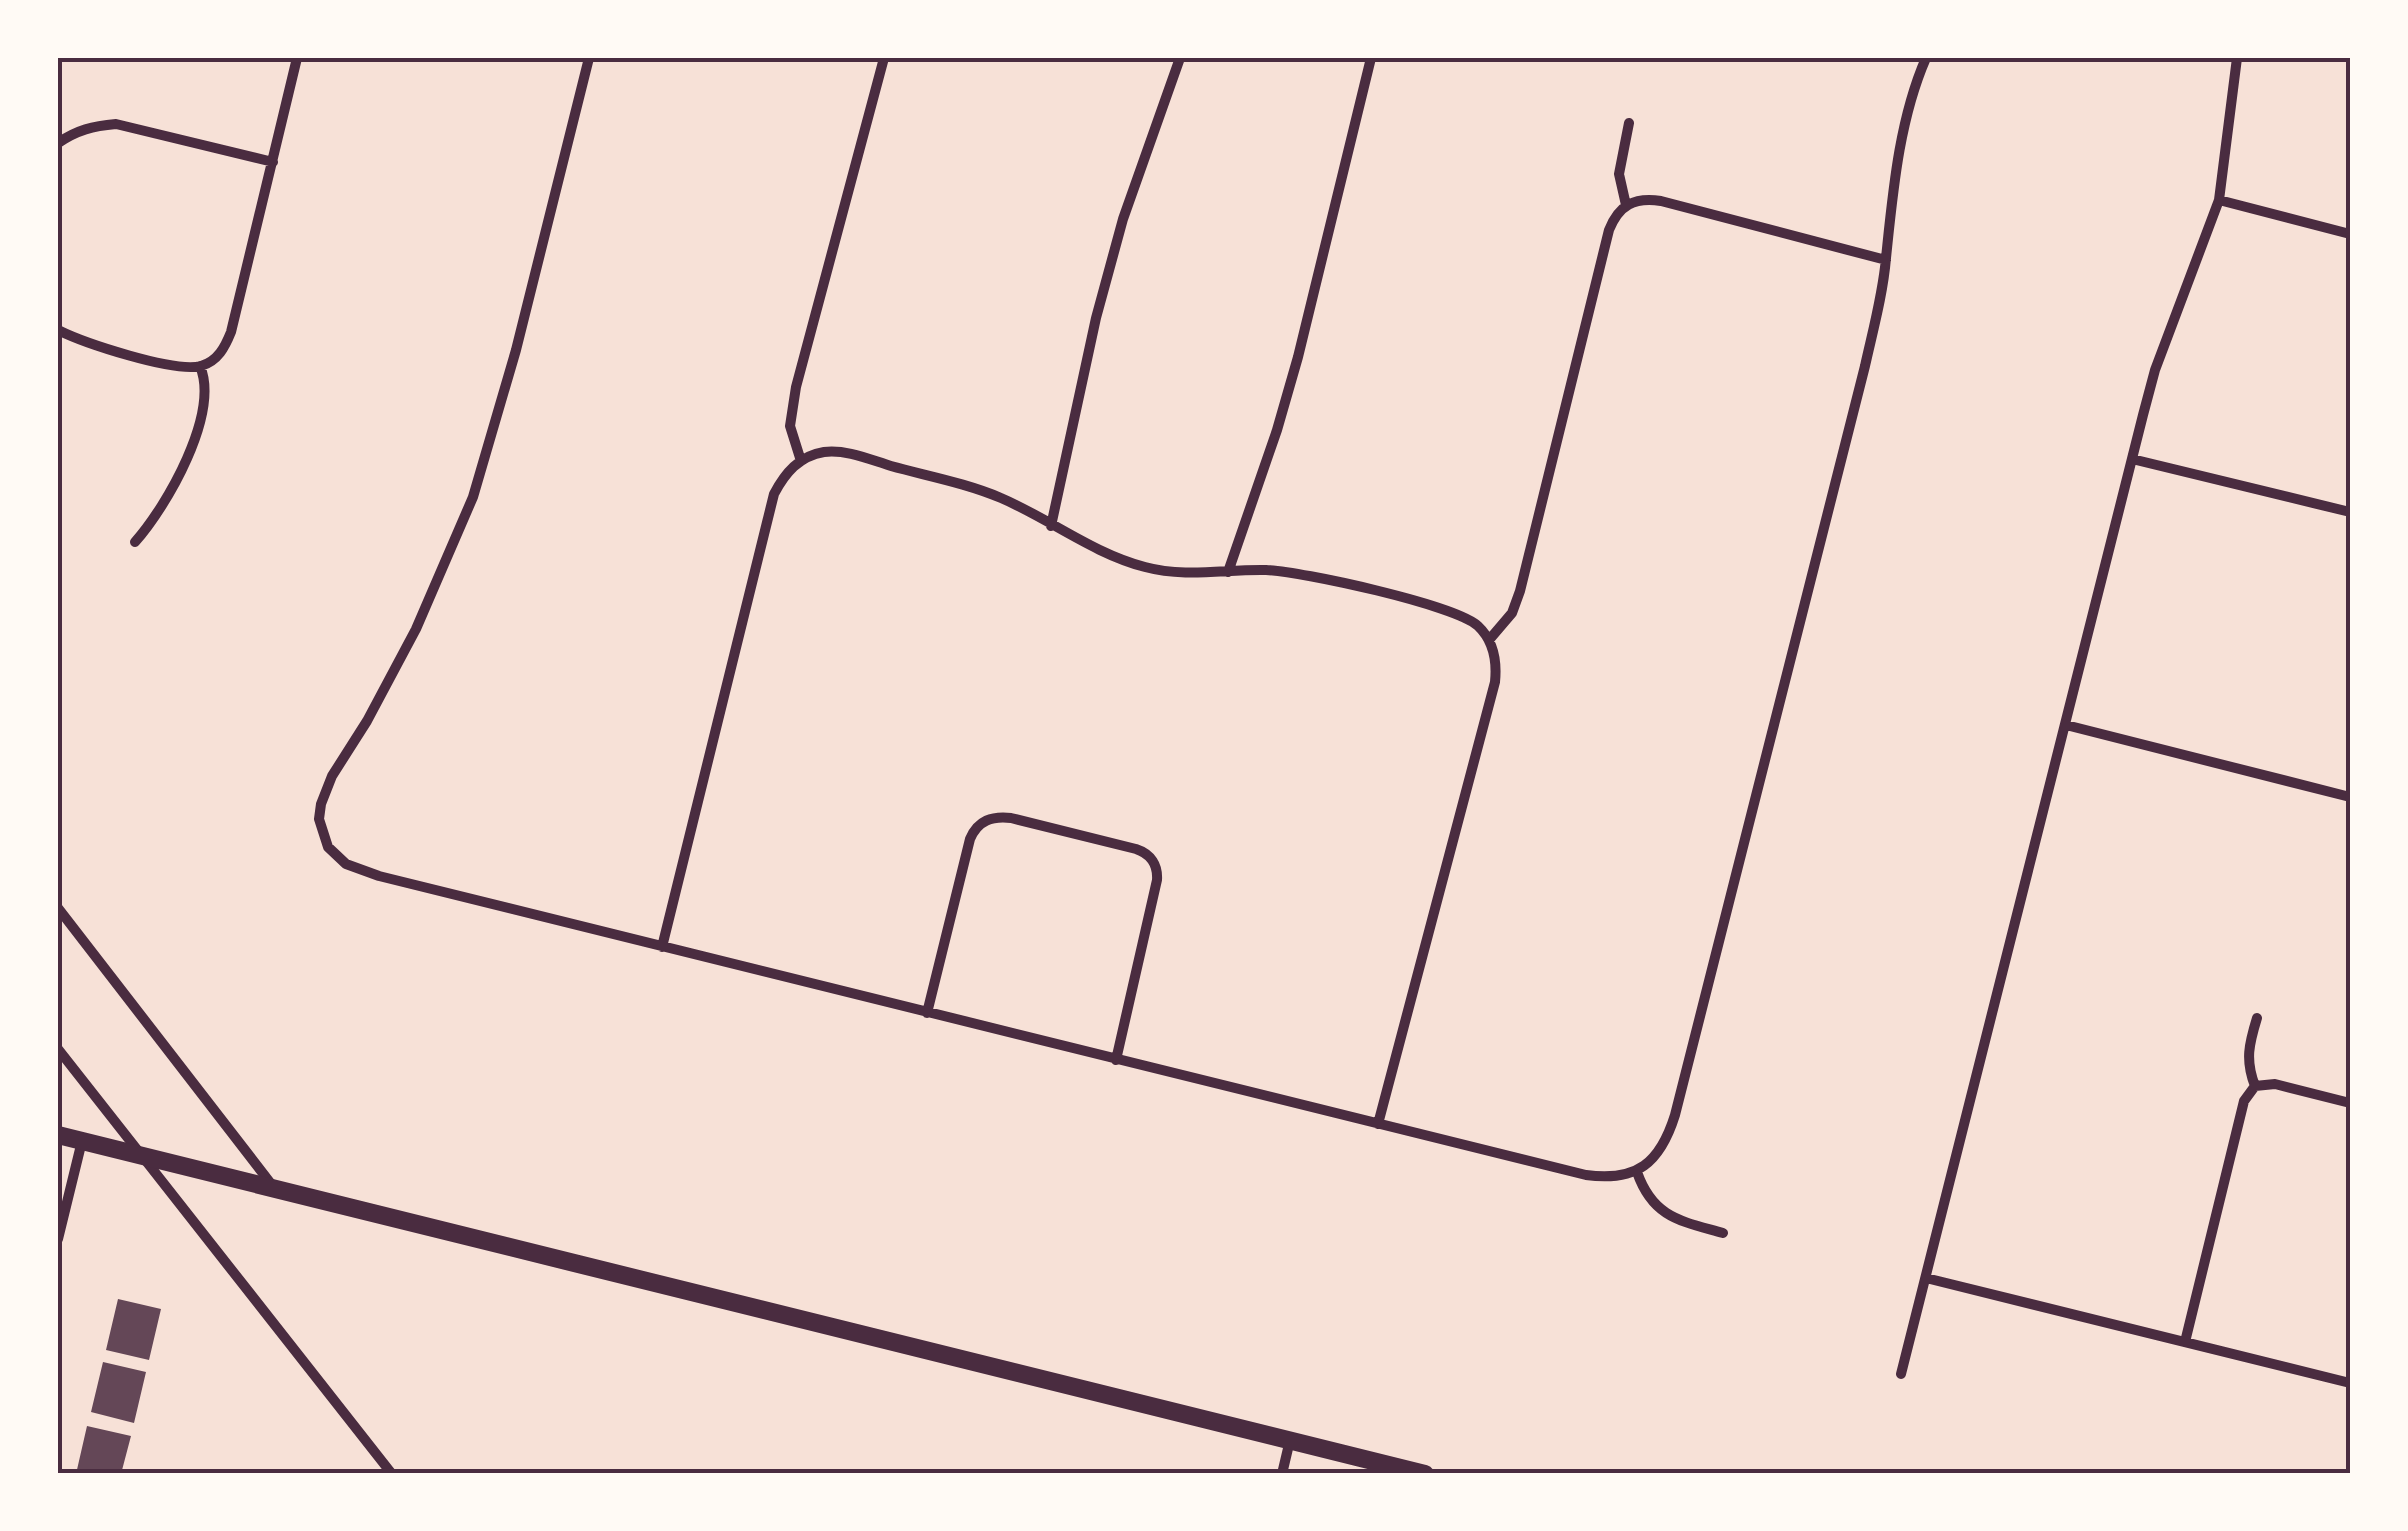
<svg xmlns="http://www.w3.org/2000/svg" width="2408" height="1531" font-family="Signika,sans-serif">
<rect width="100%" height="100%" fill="#f7e1d7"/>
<!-- building -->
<path fill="#644757" d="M118,1299L161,1309L149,1360L106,1350Z
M103,1362L146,1372L134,1423L91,1412Z
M87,1426L131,1436L121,1474H76Z"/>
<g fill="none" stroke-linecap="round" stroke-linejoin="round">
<!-- minor -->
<path stroke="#4a2c40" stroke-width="10" d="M589,58L516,350L473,497L416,629L367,721L332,776L321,804L319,819L328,847L346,864L379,876L1586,1175C1637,1182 1660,1163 1675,1115L1865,366C1873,330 1883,294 1886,258C1893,191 1899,120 1926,58
M58,143C77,130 93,126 116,124L273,162
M2219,200L2350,234
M1626,205L1619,174L1629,123
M58,330C84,343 174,373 201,366C218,361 225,347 231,332L297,58
M2132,459L2350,512
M801,461L790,426L796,387L884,58
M1051,526L1096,318L1123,219L1180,58
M135,542C167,506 220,414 200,366
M1228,572L1277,430L1298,357L1371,58
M1489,640L1512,613L1520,591L1609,230C1619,205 1634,197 1661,201L1886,260
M2066,725L2350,797
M58,908L272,1185
M662,947L774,494C785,473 799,456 824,452C846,449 871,460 891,466C927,476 966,483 1001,498C1050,519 1092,553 1145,567C1186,578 1225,569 1266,570C1301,571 1456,605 1478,626C1494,641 1497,662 1495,682L1378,1124
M927,1013L970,839C978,820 992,816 1011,818L1136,849C1151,854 1158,865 1157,880L1116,1060
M58,1049L392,1474
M2255,1086L2275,1084L2350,1103
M2255,1086C2245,1060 2249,1044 2257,1018
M1637,1172C1653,1218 1681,1221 1723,1233
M58,1239L82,1141
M1926,1278L2350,1383
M2185,1342L2244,1101L2255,1086
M1901,1374L2143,415L2155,370L2219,200L2237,58
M1282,1474L1290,1440"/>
<!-- tertiary -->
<path stroke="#4a2c40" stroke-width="18" d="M58,1135L1425,1474"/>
</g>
<!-- border -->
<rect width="2408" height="1531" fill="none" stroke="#fffaf5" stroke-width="120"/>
<rect x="60" y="60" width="2288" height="1411" fill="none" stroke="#4a2c40" stroke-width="4"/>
</svg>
